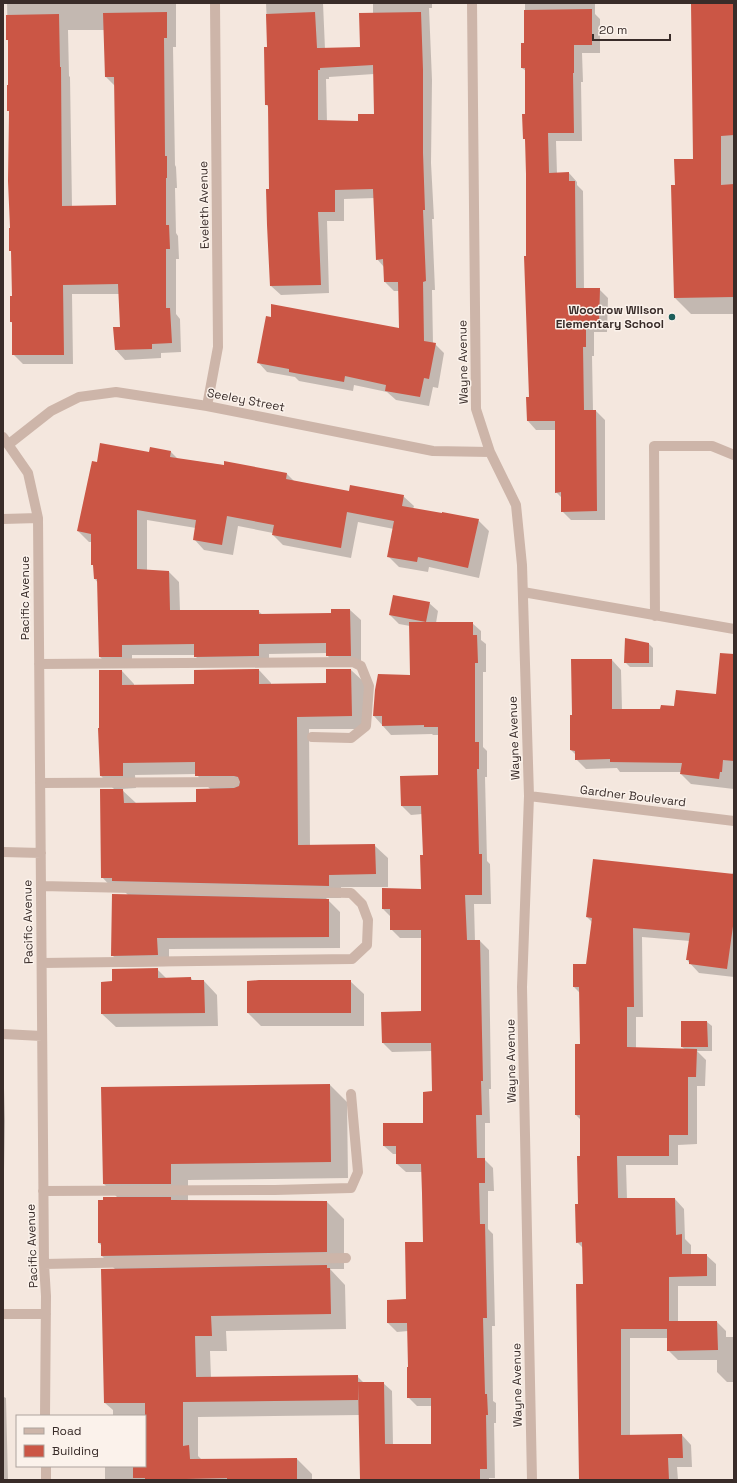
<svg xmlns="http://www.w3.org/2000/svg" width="737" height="1483" font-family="'Space Grotesk',sans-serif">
<rect width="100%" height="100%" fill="#f4e7de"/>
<!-- shadow -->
<path fill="#0003" fill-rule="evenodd" d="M7,3H176V47H173L175,165L176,167L177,188H175L176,233L178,236L179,259H176V314L180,319L181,352L161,353V358L125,360L116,350L121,328L119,294H72L73,364H23L13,354V323L11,322L13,297L12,252L10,250L11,229L10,112L8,110L9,86ZM68,30H104L106,77L116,87L117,206L72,207L70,77L69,76Z
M266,3H323L325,49L361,48L373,14V3H432V8H429L432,80L431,163L434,219H432L435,290H432L433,344H435L444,353L438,388L433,387L429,406L396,400L387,392L354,385L353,391L299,381L295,377L267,372L258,362L400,329L399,291H394L385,282L384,267L377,259L375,198L344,199V221H327L329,293L281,295L271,286L269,108L266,104L268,48ZM374,74L375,115L359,122H327L326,79H329V77Z
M525,3H595V14L600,19V53H582L583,82H581L582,141H556L557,174L569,173L577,182V185L583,191L584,289H599L608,298L607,332H594V356H592L593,411H596L605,420V520H571L562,511V498L556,492V430H536L528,421L530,398L526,140L524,138L526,115V71L522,68V44H525Z
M692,3H734V314H691L675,298L676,186L694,160Z
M151,449L171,452L178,459L287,474L295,482L350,492L403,496L414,506L413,509L478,520L489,531L479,578L429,567L428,572L399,567L389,557L394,529L358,522L351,558L283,545L273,535V533L238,526L233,555L204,550L194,539L196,528L147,520V570L169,572L179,582L180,611H258L263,615L332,614V610H350L361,620V666H337L327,655V653L269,654V666L206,667L195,656V655H132V667H110L100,657L98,583L95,579L94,566L92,564V542H89L78,531L98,463L150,454Z
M429,603L438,611L436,623H472L481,631V640L486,644V672H483V747L487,751V777H485L487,861L490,864L491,904H474L475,941H480L489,950L491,1089H489L490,1123H485V1160L493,1168L494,1191H488V1229L493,1234L495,1326H492L493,1401L496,1403V1423H494L495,1478H489V1480H361L360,1415L198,1417V1456L202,1460L297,1459L312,1474V1480H105V1466H145V1416H113V1410L105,1403L116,1270L102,1256V1246L99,1243L118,1198L104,1184L330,1085L347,1102L348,1178L188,1180V1201L327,1202L344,1219V1269H330L345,1285L346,1329L226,1331L227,1351H210L211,1378L357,1376L364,1383H383L392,1391L393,1445H432V1406H417L408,1397V1331L397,1332L388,1323L407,1300L424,1243L422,1172H406L397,1164V1154H393L384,1146L424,1124L433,1092L432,1051L392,1052L383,1043L422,1012V938H400L391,929V917L383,909L422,890L424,856L422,814L411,815L402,806L439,776V735H433L432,734L391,735L374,716L411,676L410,626L399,624L390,615Z
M649,644L653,648V667H630L625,662Z
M612,660L621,670L622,710H661L734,699V789L691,784L681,774L682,772H620L617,768L586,769L576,759V755L571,750L573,716Z
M259,670L271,683V685L327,684V670H351L364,682L365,729H309L310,846H375L388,858V887H341V898H326L340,912V948L169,949V966L124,967L112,955L128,895L123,890H114L102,877L115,790L101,776L122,671L134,684V686L195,685ZM196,774L211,790L197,803H136L121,789L136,788L135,775Z
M733,872H734V977L699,973L687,960L690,941L642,937L643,1017H636V1048L686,1050L682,1047V1022H707L712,1026V1051H697L706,1060L705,1086H697V1144L678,1145V1165H626L627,1199H675L684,1209L685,1239L691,1245V1255H706L716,1264V1286H678V1322H717L726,1331V1337H734V1382H727L717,1372V1360H678L668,1350V1338H630V1436L682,1435L691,1445L692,1467H677L678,1480H580L584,1285L583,1248L577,1242L581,1157V1120L576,1115L581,1045L580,993L574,987L587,965L592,922L587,917L732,875Z
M157,969L167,979L191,978L193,981H204L217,995L218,1026L116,1027L102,1014L113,982Z
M350,981L364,994V1026H261L248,1013Z
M3,1055L5,1121L4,1171H3Z
M3,1304L4,1306V1397L6,1398L8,1480H3Z"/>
<!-- building -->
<path fill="#cb5645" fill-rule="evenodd" d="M691,3H734V135L721,136V185L734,184V297L674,298L671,185H675L674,159H693Z
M592,9V45H574V73H573L574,133H548L549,173L569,172V181H575L576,288H600L599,324L586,323V347H583L584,410H596L597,511L561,512V492L555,493V421H527L526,397H529L524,256H526V174L525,139H523L522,114H525V68H521V43H524V10Z
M167,12V38H164L165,156H167V178H166V225H169L170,249H166V308H170L172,343L152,344V349L115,350L113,327H120L118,284L63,285L64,355H12V322H10V296H12L11,251H9V228H10L8,181L9,111H7V85H8V40H6V15L59,14L60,67H61L62,206L116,205L114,77H105L103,13Z
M315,12L317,48H319L360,47L359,13L421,12L423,70V153L425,210H423L426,281L423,282L424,341L436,343L429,379L424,378L420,397L385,391L386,385L345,376L344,382L289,372V369L257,363L266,316L271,317V304L399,328L398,282H384L383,259L376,260L373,189L335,190V212H318L321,285L270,286L267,225L266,189H269L268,105H265L264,47H267L266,14ZM373,65L374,114H358V121L318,120V70H320V68Z
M100,443L149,452L150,447L171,451L170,457L224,465V461L287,473L286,479L349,491L350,485L404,495L402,506L442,513V512L479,519L468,568L418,557L417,562L387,557L394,521L347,512L341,548L272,535L274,525L227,516L222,545L193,540L196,520L137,510V569L169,571L170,610H259V614L331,613V609H350L351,656H326V643L259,644V656L194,657V644L122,645V657H99L97,579H94L93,565H91V534L77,531L92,461L97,462Z
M393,595L430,602L426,622H473V635H477L478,663H475V742H479V769H477L479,854H482V895H465L467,940H480L483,1081H481L482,1115H476L477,1158H485V1183H479L480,1224H485L487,1318H483L485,1394H487L488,1415H486L487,1469H480V1480H360L358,1382H384L385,1444H431V1398H407V1367H408L407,1323H387V1300L406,1299L405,1242H423L422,1193L421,1164H396V1146H383V1123H423V1092L432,1091L431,1043H382L381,1012L421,1011V930H390V909H382V888L421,889L420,855H423L421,806H401L400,776L438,775V727H424V725L382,726V716H373L375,690L378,674L410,675L409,622H426L389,615Z
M625,638L649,643V663H624Z
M720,653L734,654V761L723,760L722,772H720L719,779L680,774L682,763L610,762V759L575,760V751L570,750V715H572L571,659H612V709H660L661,705L674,706L676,690L716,694Z
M259,669V684L326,683V669H351L352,716L297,717L298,845L375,844L376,874L329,875V886L112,881V878H101L100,789H123L124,803L196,802V789L234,788L239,786L240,782L238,777L234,776H195V762L123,763V776H100L98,728H99V670H122V685L194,684V670Z
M593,859L734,874V919L727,969L689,964V960H686L690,933L633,928L634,1007H627V1047L697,1049L696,1077H688V1135H669V1156H617L618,1198H675L676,1235L682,1234V1254H707V1276L669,1277V1321H717L718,1350L667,1351V1329H621V1435L682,1434L683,1458H668L669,1480H579L576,1284H583L582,1242L576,1243L575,1204H578L577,1156H580V1115H575V1044H580L579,987H573V964H586L592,918L586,917Z
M112,894L329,899V937L157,938L158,955L111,956Z
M158,968V978L191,977V980H204L205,1013L101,1014V982L112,981V969Z
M259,980H351V1013H247V981Z
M681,1021H707L708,1047H681Z
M330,1084L331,1162L171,1164V1184H103L101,1087Z
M103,1197H171V1200L327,1201V1252L101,1256V1243H98V1200H103Z
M327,1265V1268H330L331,1314L211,1316L212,1336H195L196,1377L358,1375V1400L183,1402V1446L189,1445L190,1459L297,1458V1480H227V1478L145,1480V1478H133V1466H145V1403H104L101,1269Z"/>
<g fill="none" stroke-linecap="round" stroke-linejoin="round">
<!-- minor -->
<path stroke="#cdb5a9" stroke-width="10" d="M472,3L476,409L490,452L516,505L522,565L529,796L522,987L532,1480
M207,406L218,347L215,3
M3,437L28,473L38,518L44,1264L46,1296L45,1416
M9,444L51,411L79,397L116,392L207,406L433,451L490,452
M3,519L38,518
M523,592L734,629
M655,616L654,446H712L734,455
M39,664L353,662L361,666L369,686L366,726L351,738L312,737
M40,783L234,782
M529,796L734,821
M3,852L41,853
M41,886L351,893L362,904L368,920L367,945L352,959L42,963
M3,1034L42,1036
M43,1191L275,1190L351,1188L358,1172L351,1094
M44,1264L346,1258
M3,1314H46
M46,1466V1480"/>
</g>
<!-- markers -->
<circle fill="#1c5d5a" stroke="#fbf2eb" stroke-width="1.5" cx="672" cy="317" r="4"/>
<g text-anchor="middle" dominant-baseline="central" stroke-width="3" stroke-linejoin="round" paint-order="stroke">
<!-- street labels -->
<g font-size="12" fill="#392c29" stroke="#fbf2eb">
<text transform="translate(204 205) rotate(-91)">Eveleth Avenue</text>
<text transform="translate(463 362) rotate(-91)">Wayne Avenue</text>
<text transform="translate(246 400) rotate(11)">Seeley Street</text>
<text transform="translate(25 598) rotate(-90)">Pacific Avenue</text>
<text transform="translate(514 738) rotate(-92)">Wayne Avenue</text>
<text transform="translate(633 796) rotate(7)">Gardner Boulevard</text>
<text transform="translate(28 922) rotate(-91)">Pacific Avenue</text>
<text transform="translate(511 1061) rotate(-91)">Wayne Avenue</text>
<text transform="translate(32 1246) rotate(-92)">Pacific Avenue</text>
<text transform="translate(517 1385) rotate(-91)">Wayne Avenue</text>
</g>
<!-- poi labels -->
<g font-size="12" font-weight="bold" fill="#392c29" stroke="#fbf2eb" text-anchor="end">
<text x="664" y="310">Woodrow Wilson<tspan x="664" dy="14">Elementary School</tspan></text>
</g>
</g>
<!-- border -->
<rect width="737" height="1483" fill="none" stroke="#392c29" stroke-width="8"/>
<!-- legend -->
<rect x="16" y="1415" width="130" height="52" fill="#fbf2eb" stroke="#ada39d"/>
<rect x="24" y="1428" width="20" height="6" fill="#cdb5a9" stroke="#ada39d"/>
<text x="52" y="1435" font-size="12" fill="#392c29">Road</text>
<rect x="24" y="1445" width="20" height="12" fill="#cb5645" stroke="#ada39d"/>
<text x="52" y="1455" font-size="12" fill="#392c29">Building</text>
<!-- scale -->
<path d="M593 34v6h77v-6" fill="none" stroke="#392c29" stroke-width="2"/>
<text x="599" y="34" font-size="12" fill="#392c29" stroke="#fbf2eb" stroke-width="3" paint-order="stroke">20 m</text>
</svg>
